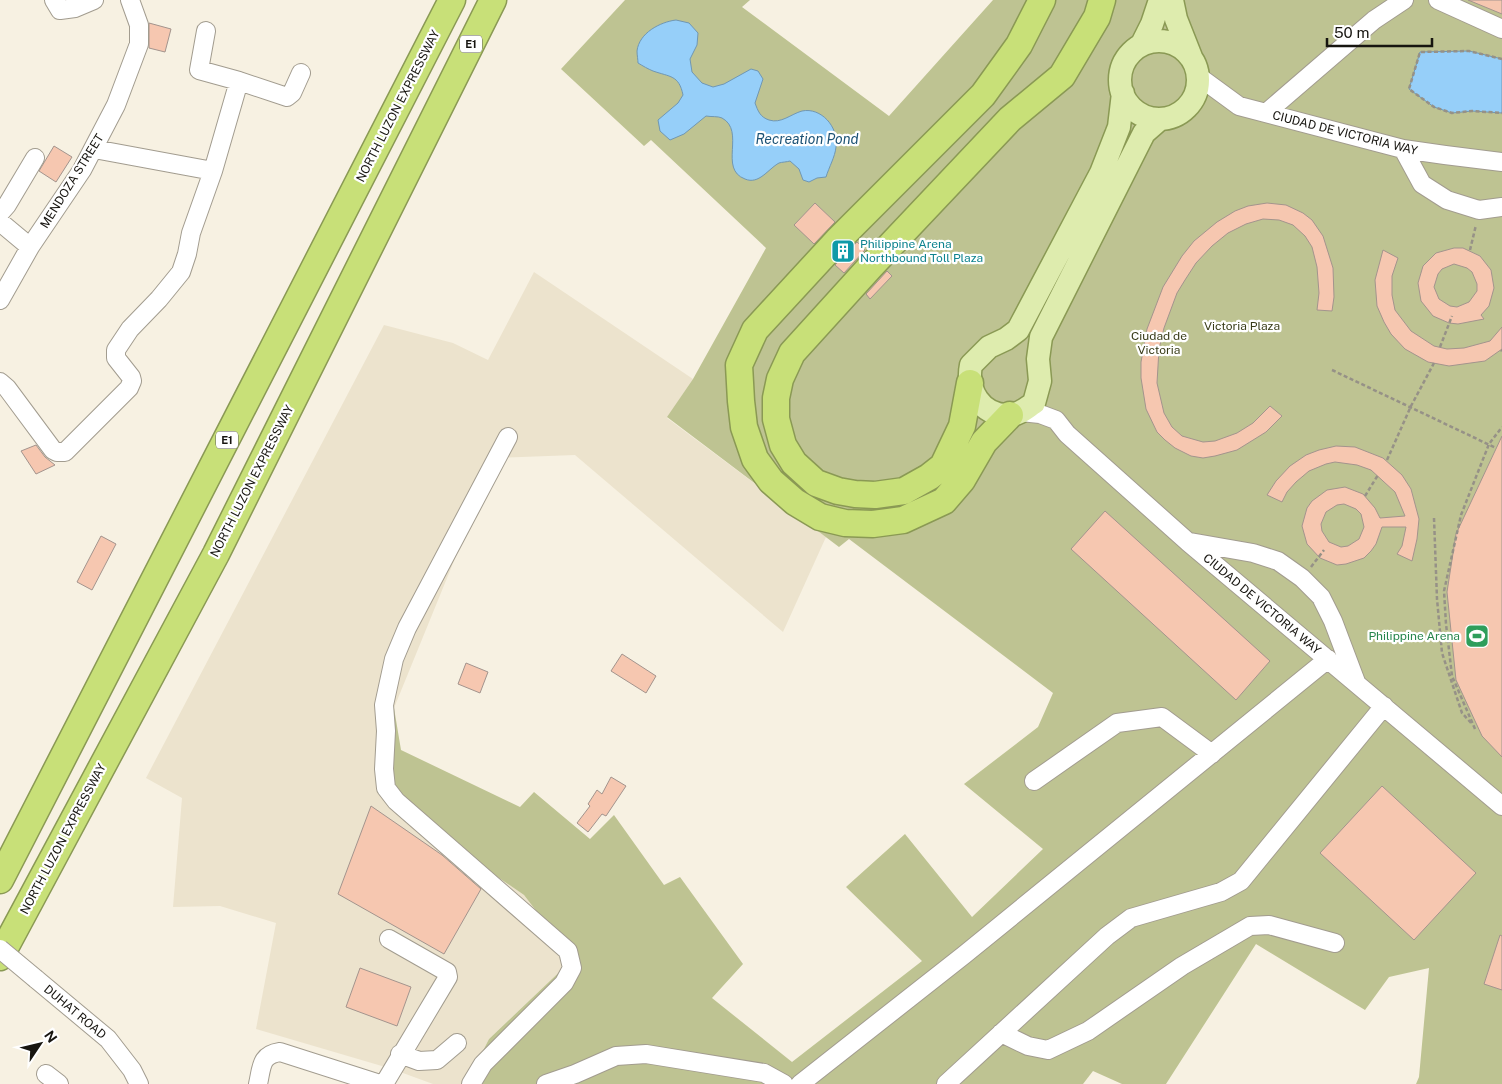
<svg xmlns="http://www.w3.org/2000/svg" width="1502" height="1084" font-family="'Public Sans',sans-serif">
<rect width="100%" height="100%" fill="#f7f1e2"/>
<!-- built -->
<path fill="#ece3cd" d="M534,272L693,379L667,418L826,537L783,632L575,455L496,458L394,708L383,799L524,895L573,959L489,1039L466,1084H433L392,1069L256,1029L276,923L220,906L173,907L182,798L146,778L384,325L453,343L488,360Z"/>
<!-- green -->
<path fill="#bec392" d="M625,0H750L742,7L889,116L993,0H1502V1084H1416L1419,1077L1429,968L1389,977L1365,1010L1256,944L1166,1084H1122L1093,1071L1083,1084H466L489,1039L573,959L524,895L383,799L394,708L401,750L520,807L534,792L590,839L614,815L664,885L680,877L743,964L712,998L792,1062L922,961L846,887L905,834L972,917L1043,849L964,784L1038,727L1053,693L849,539L839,547L667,417L693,379L766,248L651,140L644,146L561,69Z"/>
<!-- water -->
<path fill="#96cff9" stroke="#7097b3" d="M676,20L689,23L698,33L697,45L690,59L692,72L702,83L713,87L724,84L751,69L758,71L763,79L755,103C758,111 760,117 769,120C781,124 791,114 802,111C821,107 839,127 836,147C835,157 829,167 826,177L817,178L809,182L803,180L799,169L790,161C787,162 782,162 779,163C768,169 759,185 745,179C718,169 746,131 722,118C718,116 711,117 706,116L684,134L670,140L660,131L658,120L678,103L683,95C679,75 670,77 653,71C648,69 643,66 638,63C638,60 637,55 637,51C639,33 660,22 676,20Z
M1469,51L1502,59V113L1472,111L1452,113L1434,107L1409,89L1420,52Z"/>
<!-- building -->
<path fill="#f6c7b0" stroke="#a3948d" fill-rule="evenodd" d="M1468,0H1502V14Z
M149,23L171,29L165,52L149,48Z
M54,146L72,157L56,182L39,171Z
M815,203L835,222L814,244L794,225Z
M1267,203L1286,205L1303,213L1312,220L1323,236L1333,268L1334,297L1332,311L1317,310L1319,293L1317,267L1312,247L1305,236L1293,225L1279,220L1263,219L1246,224L1228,233L1212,246L1196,263L1185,280L1177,293L1164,328L1159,349L1157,383L1164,413L1172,427L1182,436L1203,442L1215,441L1237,433L1253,423L1270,406L1282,416L1266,432L1237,450L1215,456L1203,458L1191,456L1175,448L1165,440L1157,432L1146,409L1141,378V362L1147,329L1163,287L1182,256L1194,241L1217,222L1235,211L1248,206Z
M857,242L865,250L844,273L835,265Z
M1454,248H1463L1480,256L1491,270L1494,288L1489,306L1481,315L1484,319L1458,324L1449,323L1433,316L1421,301L1418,283L1423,266L1436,253ZM1454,264L1467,268L1472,272L1477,284V291L1469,302L1457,307L1450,306L1439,299L1434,287L1438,274L1442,269Z
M1383,250L1398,258L1392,276V295L1395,310L1411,331L1434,346L1447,349L1464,348L1490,341L1502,327V349L1485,361L1449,366L1428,362L1405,349L1391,334L1384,322L1377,306L1375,280Z
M887,271L892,276L870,299L866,294Z
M1502,436V757L1482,736L1456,680L1447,592L1456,534Z
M36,445L45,457L55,465L36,474L21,451Z
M1336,446L1355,447L1383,458L1402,475L1411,489L1419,519L1417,539L1412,561L1397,554L1402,546L1406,527H1382L1376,544L1371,551L1364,558L1346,564L1337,565L1320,558L1307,544L1302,526L1307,508L1312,501L1327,490L1345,487L1363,494L1375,508L1380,518L1405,516L1395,492L1371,470L1357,465L1335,462L1326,464L1309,471L1296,482L1287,492L1282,502L1267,495L1276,481L1290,466L1306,455L1319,450ZM1344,504L1356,509L1361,514L1364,527L1359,539L1348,546L1341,547L1329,542L1322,531L1321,524L1326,512L1337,505Z
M1105,511L1270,661L1236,700L1071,549Z
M101,536L116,544L92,590L77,582Z
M622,654L656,676L646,693L611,671Z
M466,663L488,672L480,693L458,684Z
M611,777L626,786L606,816L602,814L588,832L577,823L590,806L588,804L597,790L602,794Z
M1382,786L1476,873L1414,940L1320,853Z
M371,806L442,855L481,889L444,954L338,894Z
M1500,935L1502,936V990L1484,984Z
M360,968L411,987L397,1026L346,1007Z"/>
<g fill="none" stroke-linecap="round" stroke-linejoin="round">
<!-- minor casing -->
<g stroke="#a29c8f" stroke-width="20">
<path id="minor" d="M54,0L60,10L75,8L94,0
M1438,0L1502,29
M206,31L199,70L239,81L213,171
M1198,76L1239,106L1403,149L1445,155L1502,162
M239,81L287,97L292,93L301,73
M1266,113L1374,20L1404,0
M1403,149L1422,184L1447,200L1479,210L1502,207
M0,213L7,205L35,158
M0,222L30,247
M0,300L30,247L82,170L116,105L139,44V25L130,0
M0,382L7,388L53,450L57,452H65L129,388L132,381L131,377L116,358V350L130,329L159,299L181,272L187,254L191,233L213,171L94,149
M1021,412L1040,414L1056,420L1067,434L1188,542L1502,806
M1190,542L1253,553L1278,561L1302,578L1321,597L1333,621L1356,682
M1034,781L1117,723L1162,717L1212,754
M36,979L108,1039L132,1070L139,1084
M1001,1033L1028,1046L1048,1050L1088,1031L1182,966L1250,926L1269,925L1335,943
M400,1054L419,1061L437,1060L457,1043
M46,1074L59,1084
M258,1084C262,1067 260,1055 280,1052L380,1084
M384,1084L448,977L447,972L389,939
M471,1084L483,1064L564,983L572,968L568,951L396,801L386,788L384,769L386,731L384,705L394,659L407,628L508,437
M546,1084L575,1074L616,1056L646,1054L764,1073L784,1084
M800,1084L964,955L1328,659
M946,1084L1107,936L1131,918L1221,892L1241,881L1384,706"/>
</g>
<!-- major casing -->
<g stroke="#8a9954" stroke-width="25">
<path id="major" d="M1172,0L1176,19L1191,57
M1120 80a39 39 0 1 1 78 0a39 39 0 1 1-78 0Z
M1142,44L1152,24L1160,0
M1123,93L1119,127L1101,173L1018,330L1006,339L989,347L971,365C966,390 981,416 1009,415C1019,415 1026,408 1034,403L1040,381L1038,359L1041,337L1144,133L1160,119"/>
</g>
<!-- highway casing -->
<g stroke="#8a9954" stroke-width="29">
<path id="highway" d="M970,383L962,426L943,466L929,477L904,491L875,495L855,494L838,491L816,483L794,463L783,445L776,419V398L780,379L792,353L871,266L1010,119L1062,76L1097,17L1102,0
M1010,415L984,442L962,480L944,501L903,520L873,524L845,523L820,517L795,502L771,481L755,459L744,427L741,401L739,365L755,330L837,241L983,95L1019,45L1042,0
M0,880L452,0
M0,957L216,554L493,0"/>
</g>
<!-- path -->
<path stroke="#969187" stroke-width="2.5" stroke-dasharray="4 2.5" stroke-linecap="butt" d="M1502,59L1469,51L1420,52L1409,89L1434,107L1452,113L1472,111L1502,113
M1470,250L1476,225
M1440,347L1452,316
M1501,350L1502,351
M1332,370L1496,448
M1387,460L1411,406L1434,363
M1365,496L1378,475
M1434,518L1437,599L1442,653L1462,713L1472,724
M1311,567L1324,550
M1475,729L1452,676L1446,624L1444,591L1461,515L1489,444L1502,427"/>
<!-- minor -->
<use href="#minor" stroke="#fff" stroke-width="18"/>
<!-- major -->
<use href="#major" stroke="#deecae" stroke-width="22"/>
<!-- highway -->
<use href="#highway" stroke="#c8e078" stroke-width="26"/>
<!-- minor-bridge casing -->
<g stroke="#a29c8f" stroke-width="20" stroke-linecap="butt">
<path id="minor-bridge" d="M0,949L36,979"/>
</g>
<!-- minor-bridge -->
<use href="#minor-bridge" stroke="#fff" stroke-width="18"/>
</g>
<!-- icons -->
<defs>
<g id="building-square" transform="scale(1.25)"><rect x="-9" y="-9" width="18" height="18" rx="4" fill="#0f9aa8" stroke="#fff"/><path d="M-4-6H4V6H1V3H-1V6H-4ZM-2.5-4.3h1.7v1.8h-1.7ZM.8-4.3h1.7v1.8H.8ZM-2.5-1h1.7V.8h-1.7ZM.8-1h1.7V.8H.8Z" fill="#fff"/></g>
<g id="stadium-square" transform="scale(1.25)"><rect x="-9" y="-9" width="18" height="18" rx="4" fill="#2e9e5b" stroke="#fff"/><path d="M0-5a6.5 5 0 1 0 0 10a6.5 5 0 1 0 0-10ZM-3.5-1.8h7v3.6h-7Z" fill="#fff"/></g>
</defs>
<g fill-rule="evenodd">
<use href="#building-square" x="843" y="251"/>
<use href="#stadium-square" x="1477" y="636"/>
</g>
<g text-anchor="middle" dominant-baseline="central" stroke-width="4.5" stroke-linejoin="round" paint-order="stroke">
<!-- shield labels -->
<g fill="#fff" stroke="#5d5b58" stroke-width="1">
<rect x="460" y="35.5" width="22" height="17" rx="4"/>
<rect x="216" y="431.5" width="22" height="17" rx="4"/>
</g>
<g font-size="11" font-weight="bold" fill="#171510">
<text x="471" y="44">E1</text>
<text x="227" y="440">E1</text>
</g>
<!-- street labels -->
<g font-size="12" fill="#171510" stroke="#fff">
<text transform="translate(398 106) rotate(-63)">NORTH LUZON EXPRESSWAY</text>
<text transform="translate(1345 133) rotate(14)">CIUDAD DE VICTORIA WAY</text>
<text transform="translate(72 181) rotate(-58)">MENDOZA STREET</text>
<text transform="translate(252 481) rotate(-63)">NORTH LUZON EXPRESSWAY</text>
<text transform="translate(1262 604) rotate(40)">CIUDAD DE VICTORIA WAY</text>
<text transform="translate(63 839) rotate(-62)">NORTH LUZON EXPRESSWAY</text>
<text transform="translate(75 1012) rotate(40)">DUHAT ROAD</text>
</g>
<!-- culture labels -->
<g font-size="12" fill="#0d838f" stroke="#fff" text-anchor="start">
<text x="860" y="244">Philippine Arena<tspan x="860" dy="14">Northbound Toll Plaza</tspan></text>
</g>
<!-- park labels -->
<g font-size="12" fill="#393c19" stroke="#fff">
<text x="1242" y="326">Victoria Plaza</text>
<text x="1159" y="336">Ciudad de<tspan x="1159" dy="14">Victoria</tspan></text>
</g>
<!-- leisure labels -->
<g font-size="12" fill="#27864d" stroke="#fff" text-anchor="end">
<text x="1460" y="636">Philippine Arena</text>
</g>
<!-- water labels -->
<g font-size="14" font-style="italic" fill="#1d5376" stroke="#fff">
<text x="807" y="139">Recreation Pond</text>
</g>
</g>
<!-- north arrow -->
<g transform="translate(40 1044) rotate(55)" stroke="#ffffff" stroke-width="4" paint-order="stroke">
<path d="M0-4L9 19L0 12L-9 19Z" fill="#171510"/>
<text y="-8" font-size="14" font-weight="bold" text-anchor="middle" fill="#171510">N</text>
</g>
<!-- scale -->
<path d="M1327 38v8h105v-8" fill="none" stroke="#171510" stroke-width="2.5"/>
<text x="1334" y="38" font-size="15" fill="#171510" stroke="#ffffff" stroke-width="4" paint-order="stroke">50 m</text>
</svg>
